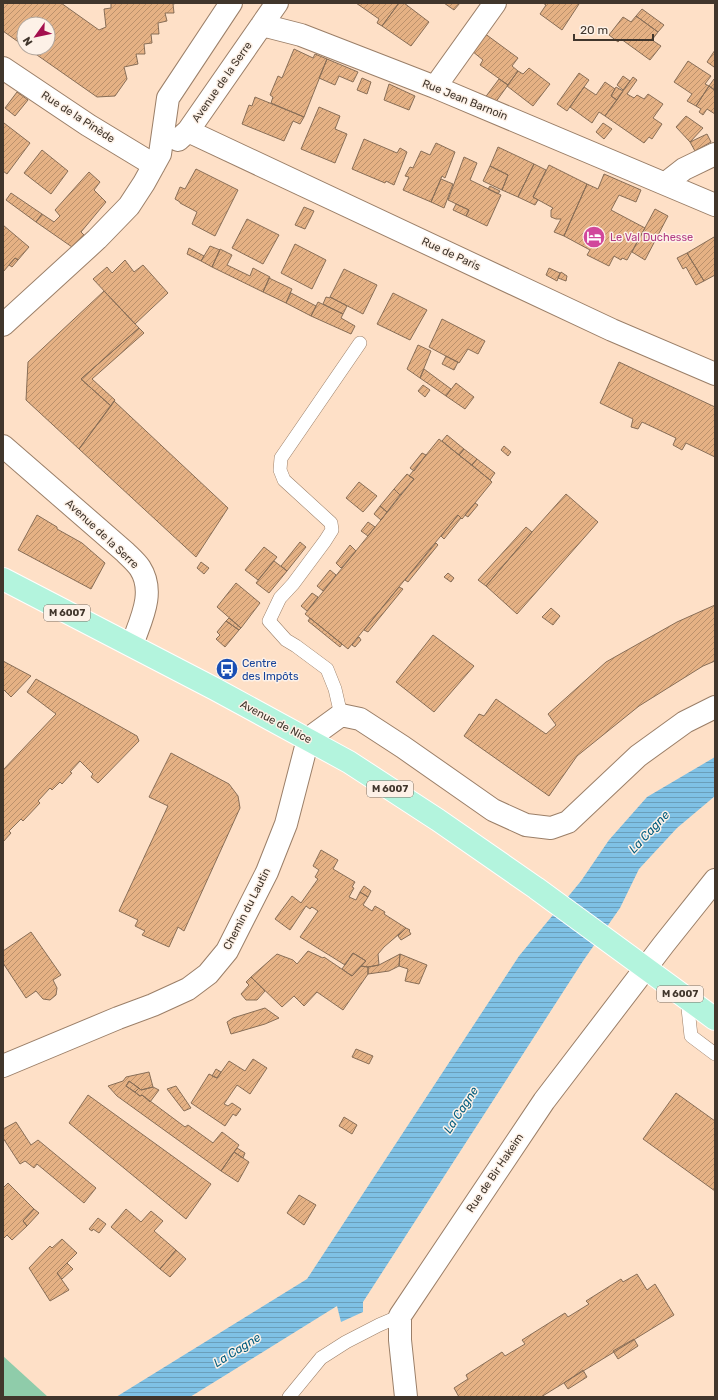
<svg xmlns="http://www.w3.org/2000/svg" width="718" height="1400" font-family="Rubik,sans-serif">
<defs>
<pattern id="water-rules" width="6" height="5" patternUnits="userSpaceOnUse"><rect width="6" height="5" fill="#7fc1e5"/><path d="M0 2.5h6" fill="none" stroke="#6a9eba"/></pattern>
<pattern id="building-hatch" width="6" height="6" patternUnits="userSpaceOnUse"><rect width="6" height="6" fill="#e5b184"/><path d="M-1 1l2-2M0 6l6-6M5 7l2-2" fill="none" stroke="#bb916c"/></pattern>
</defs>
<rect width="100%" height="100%" fill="#fee0c7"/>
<!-- green -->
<path fill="#8fccaa" d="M3,1356L48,1397H3Z"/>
<!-- water -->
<path fill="url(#water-rules)" d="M715,757V796L677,828L639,869L620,908L583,961L363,1302V1312L341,1322L337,1306L190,1397H116L307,1279L519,956L581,881L609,840L647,797Z"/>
<!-- building -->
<path fill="url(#building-hatch)" stroke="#886e57" d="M3,3H61L99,30L106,27L104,9L111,8V3H178L173,4L174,13H165L167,21L158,23L159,34H151L152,43L144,44L145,54H136L138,64L124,67L127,79L115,96L97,97L27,48H48V24H24V46L3,31Z
M356,3H399L382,26L377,23L379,19Z
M399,3H404L429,22L411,46L382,26Z
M444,3H460L454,10Z
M543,3H577L579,4L562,30L540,14L546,5Z
M642,9L664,25L658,32L636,16Z
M636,16L658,32L652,40L661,46L650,60L621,39L618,42L609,35L623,17L631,22Z
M484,33L518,58L512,66L518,71L508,85L480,65L483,60L472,51Z
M294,49L313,58L315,54L327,59L304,117L271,103L273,97L270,95L278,76L282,78Z
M715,50V66L714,67L707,62Z
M327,59L358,72L353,82L339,76L335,85L319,78Z
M688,61L711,76L705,84L709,86L696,106L687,101L692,94L674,82Z
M529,68L550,84L533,106L507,86L518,71L523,74Z
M579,73L589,80L567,111L557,104Z
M623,76L630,81L623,90L617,85Z
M633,77L637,80L627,94L634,98L637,95L644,99L648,94L663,104L653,118L662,124L652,139L649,137L644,143L605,116Z
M362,78L371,82L367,94L357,90Z
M499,79L508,85L495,103L484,99Z
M714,79H715L714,90L709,86Z
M605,82L615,89L611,96L617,100L605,116L599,112L592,123L570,107L584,87L596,95Z
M389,84L415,96L409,110L384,100Z
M709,86L715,90V114L707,109L703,115L699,112L701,109L696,106Z
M616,87L623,91L617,100L611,96Z
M17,92L28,100L15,116L5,108Z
M255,97L304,117L300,124L293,121L284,141L242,124L249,105L252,106Z
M319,107L340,116L335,129L347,134L335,163L301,149Z
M686,116L703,128L690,142L676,127Z
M4,123L30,143L7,174L3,171V125Z
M603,123L612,129L604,139L596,132Z
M707,134L711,142L695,151L690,142Z
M364,139L397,153L400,148L407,152L394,185L386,181L385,183L352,169Z
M436,143L455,152L445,178L442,176L431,202L403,190L409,177L405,176L410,167L413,168L421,151L430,155Z
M498,147L534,164L518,197L502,190L508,175L490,166Z
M42,150L68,171L51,194L24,173Z
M464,157L477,163L470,180L501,195L487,226L466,216L469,210L448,200Z
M534,164L546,170L533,197L538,200L535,205L518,197Z
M549,165L587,184L564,236L554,232L561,219H556L551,217V210L553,208L533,197Z
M490,166L508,175L502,190L483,181Z
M196,169L238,190L215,236L192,224L197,212L180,203V202L175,199L180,187L185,189Z
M89,172L100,182L94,190L106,202L81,232L84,235L72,247L36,222L42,214L54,222L60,216L55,210Z
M604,174L641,190L636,202L619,195L611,210L645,228L627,260L622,258L621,260L614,256L609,266L587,255L590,250L564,236L587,184L598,189Z
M441,179L453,184L444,208L431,202Z
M490,186L500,191L498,194L488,189Z
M11,193L42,214L36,222L6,200Z
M456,204L469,210L466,216L453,210Z
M304,207L314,211L305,229L295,225Z
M655,209L668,216L645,260L632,252Z
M247,219L279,235L263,264L232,248Z
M3,225L29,247L18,260L15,258L3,272Z
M714,237L715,240V275L704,281L687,253Z
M295,244L326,260L312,289L281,273Z
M210,246L220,250L212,267L201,261Z
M189,248L204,256L201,261L187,254Z
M220,249L232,255L227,265L250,276L253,268L270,277L263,292L212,267Z
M687,253L704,281L696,285L686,267L683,269L677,258Z
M15,258L18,260L12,267L9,265Z
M125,260L134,272L143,265L168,293L135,324L93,279L107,267L112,273Z
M549,268L560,273L557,281L546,275Z
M344,269L377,285L363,314L330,297Z
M561,272L567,276L566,281L558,278Z
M269,278L292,289L286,303L263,292Z
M104,291L139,328L81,379L111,406L79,449L26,400L28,362Z
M291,293L316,306L311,316L286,303Z
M393,293L427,310L410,340L377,324Z
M326,297L330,298V297L347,306L343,314L323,304Z
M318,302L343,314L341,318L355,326L351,334L311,316Z
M442,319L485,341L478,354L468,349L459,363L429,347Z
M139,328L144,333L92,379L115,400L111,406L81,379Z
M418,345L431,351L420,378L407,369Z
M446,356L458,362L454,370L442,364Z
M619,362L715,407V457L686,443L682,450L673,445L676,438L642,422L638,429L631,427L633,419L600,403Z
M424,369L451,389L446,396L420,378Z
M456,383L474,397L465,409L446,396Z
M423,385L430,390L425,397L418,391Z
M114,401L228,508L196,557L79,449Z
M447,435L464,449L459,455L442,441Z
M439,439L490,480L492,482L462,519L458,515L348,649L305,614L414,479L409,476Z
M504,446L511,452L508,456L501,450Z
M464,449L477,459L472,465L459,455Z
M422,453L426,455L414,471L410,468Z
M477,459L495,473L490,480L472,465Z
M407,474L414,479L400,495L394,489Z
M359,482L377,496L363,512L346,498Z
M394,489L400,495L387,512L380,506Z
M566,494L598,522L517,614L486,586L532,532Z
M475,503L478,505L468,517L465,515Z
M380,506L387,512L381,520L374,514Z
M37,515L57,527V529L82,543L105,563L91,589L18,550Z
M458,515L461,518L444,539L441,536Z
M368,522L375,527L368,536L361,531Z
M526,527L532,532L486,586L478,580Z
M300,542L306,547L287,571L281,566Z
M436,543L438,545L408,582L405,580Z
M350,545L356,551L341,568L336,563Z
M264,547L277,557L258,580L245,570Z
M274,561L287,571L269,593L256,583Z
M201,562L209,568L204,574L197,568Z
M330,570L336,575L323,591L317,586Z
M448,573L454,578L451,582L444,577Z
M236,583L260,603L241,628L217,607Z
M399,587L403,589L368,632L364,630Z
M312,593L318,597L307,611L301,606Z
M715,605V661L703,666L639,706L577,756L549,796L464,736L479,714L484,716L496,699L546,734L556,725L548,714L606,662L677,622Z
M551,608L560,616L553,625L542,617Z
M229,618L241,628L239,630L226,621Z
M310,618L342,644L340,647L308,621Z
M226,621L239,630L225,647L216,639L220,635L217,632Z
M433,635L474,666L434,712L396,682Z
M359,637L361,640L355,647L352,645Z
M3,661L31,676L11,697L3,689Z
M36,679L137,736L139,741L98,783L91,777L93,774L80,761L70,772L72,773L62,784L60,782L52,790L50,788L38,801L40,803L23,821L21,819L9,831L11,833L3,842V770L56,714L27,692Z
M171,753L229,784L238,796L240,808L184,931L178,927L169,947L142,935L145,931L135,926L138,920L119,911L168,806L149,797Z
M321,850L338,860L333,869L355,882L352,887L354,888L349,897L356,900L360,892L368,897L363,905L372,911L375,906L385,912L384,914L406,928L384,947L378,954L379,965L368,967L361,966L366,961L353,953L345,965L300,937L318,911L312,907L310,909L306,906L290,930L275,919L292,896L301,903L318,879L315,877L319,870L313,866Z
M364,886L371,891L368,897L360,892Z
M406,928L410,930L409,931L411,934L401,940L398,936Z
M31,932L61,975L53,980L57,988L56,995L50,1000L43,999L36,991L26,998L3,963V951Z
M308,951L323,958L324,957L352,976L361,966L368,967V974L343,1010L317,992L304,1006L294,996L282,1007L251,977L277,954L293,960L297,964Z
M353,953L366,961L352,976L342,969Z
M400,954L427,965L419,984L405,981L408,969L399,966Z
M400,954L399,966L389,971L368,974V967L379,965Z
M251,977L265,991L257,1000H246L241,994L249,985L246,982Z
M265,1008L279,1018L265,1024L231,1034L227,1022L233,1018Z
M356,1049L373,1056L369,1064L352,1057Z
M253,1059L267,1068L250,1094L237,1085L224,1104L228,1106L232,1103L241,1109L236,1116L233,1114L225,1126L191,1103L209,1074L217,1078L229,1061L245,1071Z
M216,1069L221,1072L217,1078L212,1076Z
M149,1072L153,1087L141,1090L129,1081L126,1086L140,1096L142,1095L185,1127L188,1125L213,1143L222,1132L239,1145L221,1171L117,1096L108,1086L123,1081L126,1077Z
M129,1081L139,1088L135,1092L126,1086Z
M176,1086L191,1108L184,1111L167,1089Z
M153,1087L159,1090L150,1102L142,1095L140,1096L135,1092L139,1088L141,1090Z
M676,1093L715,1121V1191L643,1139Z
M88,1095L211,1184L186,1219L69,1123Z
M344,1117L357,1125L352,1134L339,1126Z
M16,1122L31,1145L38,1140L96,1188L84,1203L37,1164L34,1168L25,1161L20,1164L3,1138V1129Z
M237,1148L245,1153L243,1158L234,1152Z
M234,1152L249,1162L238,1182L221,1171Z
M8,1183L34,1209L23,1221L27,1226L12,1240L7,1235L3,1239V1188Z
M299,1195L316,1205L304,1225L287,1213Z
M34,1209L39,1213L27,1226L23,1221Z
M126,1209L141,1222L151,1211L163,1221L154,1231L176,1250L160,1269L111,1227Z
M98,1218L106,1224L99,1233L93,1229L92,1231L89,1229Z
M62,1239L77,1253L57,1273L69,1290L50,1301L29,1268L50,1246L52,1248Z
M176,1250L186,1259L170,1277L160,1269Z
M67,1263L73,1269L62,1279L57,1273Z
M637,1274L647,1290L655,1284L674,1315L541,1397H459L454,1388L468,1379L466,1375L502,1352L505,1356L525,1344L522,1340L565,1313L568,1317L589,1304L586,1301L621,1279L623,1282Z
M634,1339L638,1346L618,1359L613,1351Z
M583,1370L587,1377L568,1389L564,1383Z"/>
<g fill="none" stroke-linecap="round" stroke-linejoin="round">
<!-- lane casing -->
<g stroke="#9b7f68" stroke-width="14">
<path id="lane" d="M341,715L335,689L327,669L296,646L286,640L269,621L280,598L293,584L325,541L332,530L331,523L284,480L280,470L281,458L360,343
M687,999L691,1036L715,1054
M289,1397L321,1358L346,1342L379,1325L400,1316"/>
</g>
<!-- street casing -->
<g stroke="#9b7f68" stroke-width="24">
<path id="street" d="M262,25L301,35L435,87L715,205
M3,68L88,125L154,165
M435,87L495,3
M188,131L612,330L715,374
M178,140L188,131L277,3
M666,183L684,169L715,154
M3,325L97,239L129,206L144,183L160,154L168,98L231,3
M3,446L125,552C130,557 136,562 140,568C156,593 140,621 132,645
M3,1066L118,1018L153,1005L188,989L208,974L227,951L267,872L286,824L308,739L341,715L360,719L403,747L493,810L526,825L551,828L568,822L638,756L685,722L715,707
M406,1397L400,1340V1316L544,1101L664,944L715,880"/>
</g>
<!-- primary casing -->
<g stroke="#fff" stroke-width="24">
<path id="primary" d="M3,579L215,689L349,762L438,820L536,888L715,1019"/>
</g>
<!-- lane -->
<use href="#lane" stroke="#fff" stroke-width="13"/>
<!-- street -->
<use href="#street" stroke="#fff" stroke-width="22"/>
<!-- primary -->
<use href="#primary" stroke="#b3f4dd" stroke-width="22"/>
</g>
<!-- icons -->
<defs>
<g id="hotel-disc" transform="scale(1.15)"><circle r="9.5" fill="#d1479c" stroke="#fdf1e7"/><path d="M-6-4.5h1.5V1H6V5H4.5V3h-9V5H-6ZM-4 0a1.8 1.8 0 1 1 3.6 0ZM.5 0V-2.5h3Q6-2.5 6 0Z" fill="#fff"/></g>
<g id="bus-disc" transform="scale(1.15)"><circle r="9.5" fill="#1a4fb4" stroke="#fdf1e7"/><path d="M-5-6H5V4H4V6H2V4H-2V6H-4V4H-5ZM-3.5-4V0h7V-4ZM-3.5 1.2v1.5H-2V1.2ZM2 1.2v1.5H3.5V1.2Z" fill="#fff"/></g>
</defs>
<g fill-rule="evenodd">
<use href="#hotel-disc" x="594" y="237"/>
<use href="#bus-disc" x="227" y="669"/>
</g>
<g text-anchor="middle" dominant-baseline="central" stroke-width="3" stroke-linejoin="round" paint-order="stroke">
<!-- shield labels -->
<g fill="#fdf1e7" stroke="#796e64" stroke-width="1">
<rect x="44" y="605" width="46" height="16" rx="3"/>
<rect x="367" y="781" width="46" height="16" rx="3"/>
<rect x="657" y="986" width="46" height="16" rx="3"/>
</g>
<g font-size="10" font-weight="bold" fill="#41362c">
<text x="67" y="613">M 6007</text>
<text x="390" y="789">M 6007</text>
<text x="680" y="994">M 6007</text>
</g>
<!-- street labels -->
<g font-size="11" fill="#41362c" stroke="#fdf1e7">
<text transform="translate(222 82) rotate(-55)">Avenue de la Serre</text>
<text transform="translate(465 100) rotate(22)">Rue Jean Barnoin</text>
<text transform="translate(78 117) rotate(33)">Rue de la Pinède</text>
<text transform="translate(451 254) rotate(25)">Rue de Paris</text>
<text transform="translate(102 534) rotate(43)">Avenue de la Serre</text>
<text transform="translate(276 722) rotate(28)">Avenue de Nice</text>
<text transform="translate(247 909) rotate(-63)">Chemin du Lautin</text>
<text transform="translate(495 1173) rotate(-56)">Rue de Bir Hakeim</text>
</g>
<!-- hotel labels -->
<g font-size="11" fill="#b23c85" stroke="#fdf1e7" text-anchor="start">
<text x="610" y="237">Le Val Duchesse</text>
</g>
<!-- transit labels -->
<g font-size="11" fill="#164399" stroke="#fdf1e7" text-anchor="start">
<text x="242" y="663">Centre<tspan x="242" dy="13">des Impôts</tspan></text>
</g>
<!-- water labels -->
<g font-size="12" font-style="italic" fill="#035d7f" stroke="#fdf1e7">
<text transform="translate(649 832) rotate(-47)">La Cagne</text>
<text transform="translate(461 1110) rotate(-57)">La Cagne</text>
<text transform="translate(237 1350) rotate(-32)">La Cagne</text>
</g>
</g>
<!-- border -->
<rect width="718" height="1400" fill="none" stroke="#41362c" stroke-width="8"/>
<!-- north arrow -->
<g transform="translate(36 36) rotate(237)"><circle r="19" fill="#fdf1e7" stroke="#b2a69c"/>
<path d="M0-3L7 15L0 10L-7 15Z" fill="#a40f4e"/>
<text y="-6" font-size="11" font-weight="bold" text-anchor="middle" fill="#41362c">N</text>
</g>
<!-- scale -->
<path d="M574 34v6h79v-6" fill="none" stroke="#41362c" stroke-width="2"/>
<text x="580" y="34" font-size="12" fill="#41362c" stroke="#fdf1e7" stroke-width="3" paint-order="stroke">20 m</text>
</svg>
